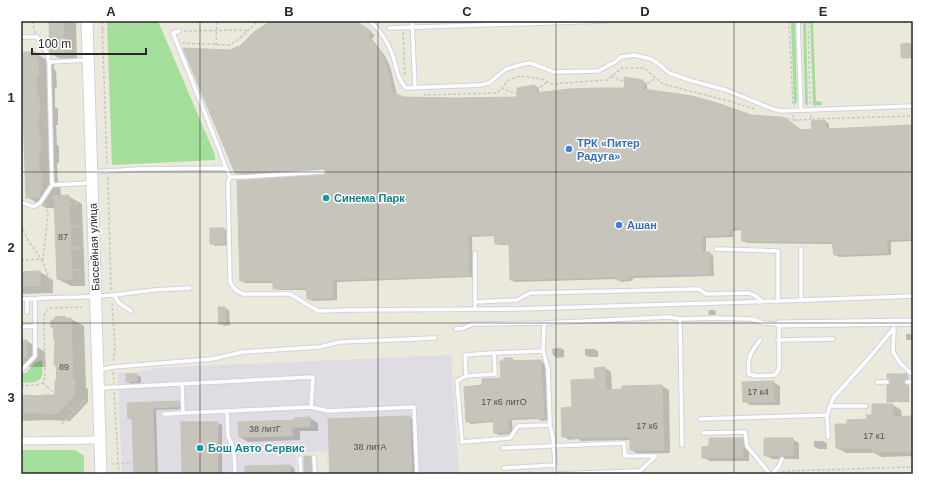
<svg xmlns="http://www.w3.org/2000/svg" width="934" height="495" font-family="Arial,sans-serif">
<rect width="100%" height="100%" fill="#ebe8dc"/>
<!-- industrial -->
<path fill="#e0dce3" d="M451,355L459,474H329L327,451L296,453V474H122L118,373L140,372L156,368Z"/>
<!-- green -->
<path fill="#a3df9a" d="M107,21H158L215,155V160L112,165Z
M810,21H818L817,22L813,23L816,101L822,102V105L813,106Z
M791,23H795L797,100L796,103L794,106Z
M803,23H806L808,106L806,105L805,103Z
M42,360C44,381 42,382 21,383V373H26L35,363Z
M21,450H72L77,451L84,456V474H21Z"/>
<!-- shadow -->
<path fill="#0003" d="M50,21H76L77,61L65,62L52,54Z
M273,21H355L375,35L372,39L385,56L390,66L397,95L403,98H518V89L535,86L539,88V94L626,89L643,81L647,84V90L751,116L788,120L802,131L813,130L825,121L829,124V130L913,127V241L891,242V255L839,257L834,254V244L747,243L743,241L742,230L733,231V237L706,238V253H709L713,255L714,276L634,278L631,281L621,282L617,279L515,282L511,280L510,245H500L496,243L495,236L472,237L473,277L337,282V300L312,301L308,298L307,290H278L274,288V283H245L241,280L324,176L327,174V171L249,176L240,175L236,172L230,51L240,47Z
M910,44L911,45L912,58H904L902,57Z
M35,53L54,64V69L56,71L57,88H55V107L58,109V125H56L57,145L59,146V163H57L58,182L60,183L61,196H68L82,204L85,286H71L58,279L55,208H46L27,197Z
M211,229H224L228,231L229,245L215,246L211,243Z
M40,272L53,280V293L21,294V273Z
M225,308L229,310L230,325L224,326L220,323Z
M709,310H714L716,311L715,315H710L708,314Z
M65,317L67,319H71L84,326L86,388L88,389V402L70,421L48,420L21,421V397H43L56,396Z
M906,334H910L912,335V340H907L906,339Z
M21,341H27L45,352L46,367H21Z
M560,348L564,350V357L557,358L553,355L552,349Z
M585,349H594L598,351V357H589L585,355Z
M512,359L516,361H541L545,363L548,420L541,421L538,419L512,420L513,434L499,435L495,433L494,422L471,424L467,421L483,386L502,379Z
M605,368L611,372L612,391L623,390V387L662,386L669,390L670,453L638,454L631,450V440L581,441L578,439L569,440L563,436L573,408Z
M136,375L141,377V383L131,384L127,381Z
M906,375L908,376L909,380L906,381L905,384L906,386L909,387V402H890L888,401Z
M773,382L780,386V405H750L744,401Z
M179,402L183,404V409L156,410L158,474H135L133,420L129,418L128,404Z
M893,405L901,410L902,417H913V456L882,457L874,453H846L837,448L848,425L868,420Z
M409,417L414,419L416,474H331Z
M310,418L318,423V431H300V440L248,442L240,437L296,421Z
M217,423L222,425V474H183Z
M742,439L749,443V461H710L703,457Z
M792,439L799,443V459H772L765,455Z
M814,441H822L827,443V449H819L814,447Z
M310,457L312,458L313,474H305Z
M290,466L294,468L295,474H246V467Z"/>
<!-- building -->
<path fill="#c6c4bb" stroke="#c6c4b5" d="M49,21H63L64,54L51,55L50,51Z
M271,21H356L371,31L368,36L381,53L386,63L393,92L403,97L454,98L517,97V88L535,85L536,93L569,89L598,88H625L624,77L643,80V89L692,96L717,103L751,115L780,117L788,120L801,130L812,129L811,121L825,120L826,129L913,125V239L887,240V253L834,255L832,242L742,241L741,228L729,229V235L702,236V252H710V274L630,276L626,280H616L615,277L510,280L509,244H495L494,235H468L469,276L333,280V298L307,299L306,288L273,289V281H240L237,180L323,175L326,174V171L325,169H323L244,174L235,173L183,48L230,50L240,46L254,32Z
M910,43V58H901V44Z
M21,52H36V59H38L39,77H36L37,97H39L40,115H38V134H40L41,153H39V172H42V190H40V197L26,198Z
M69,195L72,279H57L54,196Z
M210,228H224L225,243L210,244Z
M40,271V286H21V272Z
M218,307H225L226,324H219Z
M65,316V318H71L73,380H75V394L57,414H43V413H21V395L42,396V395H55V380H57L56,365H54L55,340H54L53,327H51V320H55V317Z
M21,340H27V357H21Z
M504,358H512L513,361L541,360L544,418L536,419V417L508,419L509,432L494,433L493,420L466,422L464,387L482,385V379L501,378L500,361H504Z
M605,367L606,390L622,389V386L662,385L664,450H630V437L573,438V436L562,437L561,408L572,407L571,380L595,379L594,368Z
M126,374H137V381L126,382Z
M887,374H907V379L904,380V382L905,385H908V401L887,402V385L890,384V382L889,379H887Z
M774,381V402H743L742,382Z
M179,401L180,407L153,408L155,474H134L132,418L128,419L127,403Z
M872,404H893V417L913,416V452H872V448H836L835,424H847V420L867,419L866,415H872Z
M410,416L412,474H330L328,419Z
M310,417V427H292V436L239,437L238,422L295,420L294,418Z
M181,422H218V474H182Z
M709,438H743V457L702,458V447L709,446Z
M764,438H793V455L764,456Z
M304,456H311V474H304Z
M290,465L291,474H245V466Z"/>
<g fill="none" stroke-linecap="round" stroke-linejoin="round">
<!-- lane casing -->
<g stroke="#d1d1e1" stroke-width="5.5">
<path id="lane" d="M370,21C381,31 388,42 393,56C397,69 397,78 406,88L481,85L489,83L506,69L524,64L530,63L554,72L598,71L615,62L621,57L634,55L651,59L659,64L669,73L689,80L726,90L773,109L781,111L913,106
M412,21L415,87
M798,21L801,110
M389,28L605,21
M21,37H37L47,53L49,62L52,185L40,203L35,206H31L21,202
M49,62L87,60
M226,168L230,177L228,182L230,282C234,289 237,292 244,294H290L318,311L349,310L516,309L778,301
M94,172L138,169L226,168L218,146L173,33L179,31
M230,177H244L323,172
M52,185L91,183
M716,249L778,251V301L913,296
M801,249V300
M475,253V309
M114,295L119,303L131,311
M21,299H35
M475,302L517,300L530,293L699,289L706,294L749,293L754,295L762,301
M27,312V299
M21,327L35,326V299L42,298L81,297L114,295L154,290L190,288
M894,328L893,352L901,364L913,375
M456,329L464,328L472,324L544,323L669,317L680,319
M778,340L833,339
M543,351L544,323
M494,353L543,351L548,369L550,425L553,438L556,474
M21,370H22L35,356V326
M99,370L113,367L212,359L243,352L319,347L340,342L435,338
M466,376L465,355L494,353L495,374L466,376L457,381L462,442L510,438L518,426L550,425
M877,382H887
M907,382H913
M182,384L183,413
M99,388L119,387L313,377L311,407L328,411L414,407L417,474
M830,406H866
M227,411L228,436L234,450L235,474
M164,414L311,407
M700,419L827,415
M703,433L745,432L747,446L770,474
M828,437L827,415L833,398L869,358L894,328
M682,445L680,319L715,318L752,319L763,323L779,324V369L775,375L756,376L749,374C747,358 750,353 760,340
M503,448L624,443L625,456H656L640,471L556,474
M234,450L288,448
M314,457L315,474
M300,458L301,474
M504,468L555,465
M772,474L779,466L782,459"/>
</g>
<!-- street casing -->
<g stroke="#d1d1e1" stroke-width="9">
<path id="street" d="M779,324L913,322
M21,441L100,440"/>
</g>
<!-- secondary casing -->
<g stroke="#d1d1e1" stroke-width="13">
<path id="secondary" d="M87,21L101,474"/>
</g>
<!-- path -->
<path stroke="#c7c7c7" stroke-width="1.5" stroke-dasharray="3 2" stroke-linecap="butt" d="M32,21L35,33
M102,21L107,165
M135,21V25
M789,21L793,105
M808,21L810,105
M21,26L23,21
M102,30L111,28L151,24L152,21
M184,31L243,30L248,31
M403,32L405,76
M182,43L228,45C241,40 248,29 259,21
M216,45L217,21
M611,76L625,82
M643,86L656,78
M501,88L517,94
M536,90L547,82
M425,93V95L497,93L509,80L520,76L542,79L551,84L607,80L622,68H644L663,84L725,100L755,109
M793,115L794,120H802L811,119
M811,115V119L913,116
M782,117L794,120
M108,177L111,291
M69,204H79
M21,225L29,242L42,260L45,267L53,292
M70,226H79
M71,248H80
M21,260L43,259L48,214L45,204
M71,270H80
M112,303L115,346L113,363
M113,372L114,383
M43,383L55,394
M21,386L36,385L43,383L45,377L44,317L46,311L50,308L82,307
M114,392L119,474
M66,404L73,411
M62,424L85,400
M111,464L132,463
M782,472L786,471L913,467
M86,474L87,473"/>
<!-- lane -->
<use href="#lane" stroke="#fff" stroke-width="3.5"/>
<!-- street -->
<use href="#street" stroke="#fff" stroke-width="7"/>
<!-- secondary -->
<use href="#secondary" stroke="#fff" stroke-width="11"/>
</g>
<!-- grid -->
<path fill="none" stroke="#292929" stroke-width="1" stroke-opacity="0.55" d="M200,21V474M378,21V474M556,21V474M734,21V474M21,172H913M21,323H913"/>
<!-- markers -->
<g fill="#3f7fe0" stroke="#fff" stroke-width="1.5">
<circle cx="569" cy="149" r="4"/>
<circle cx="619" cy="225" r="4"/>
</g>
<g fill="#0f9aa8" stroke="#fff" stroke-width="1.5">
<circle cx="326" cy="198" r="4"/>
<circle cx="200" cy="448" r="4"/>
</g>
<g text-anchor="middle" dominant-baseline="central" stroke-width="3" stroke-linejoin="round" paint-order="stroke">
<!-- number labels -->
<g font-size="9" fill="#50504e">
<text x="63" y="237">87</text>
<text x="64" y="367">89</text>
<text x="758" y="392">17 к4</text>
<text x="504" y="402">17 к6 литО</text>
<text x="647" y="426">17 к6</text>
<text x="265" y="429">38 литГ</text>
<text x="874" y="436">17 к1</text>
<text x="370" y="447">38 литА</text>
</g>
<!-- shop labels -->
<g font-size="11" font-weight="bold" fill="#366cbe" stroke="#fff" text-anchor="start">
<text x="577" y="143">ТРК «Питер<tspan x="577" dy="13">Радуга»</tspan></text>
<text x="627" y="225">Ашан</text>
</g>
<!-- culture labels -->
<g font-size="11" font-weight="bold" fill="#0d838f" stroke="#fff" text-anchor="start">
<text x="334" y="198">Синема Парк</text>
<text x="208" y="448">Бош Авто Сервис</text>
</g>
<!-- street labels -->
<g font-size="11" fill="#292929" stroke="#fff">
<text transform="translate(94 247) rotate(-92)">Бассейная улица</text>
</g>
</g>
<!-- border -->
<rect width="934" height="495" fill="none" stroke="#ffffff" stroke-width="44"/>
<!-- scale -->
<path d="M32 48v6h114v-6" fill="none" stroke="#292929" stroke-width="2"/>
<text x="38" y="48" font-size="12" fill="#292929" stroke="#ffffff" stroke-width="3" paint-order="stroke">100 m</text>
<rect x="22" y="22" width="890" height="451" fill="none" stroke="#292929" stroke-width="1.5"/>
<g font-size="13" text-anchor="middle" font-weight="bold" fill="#292929">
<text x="111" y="16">A</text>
<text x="289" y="16">B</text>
<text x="467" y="16">C</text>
<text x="645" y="16">D</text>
<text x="823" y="16">E</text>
<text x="11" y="102">1</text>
<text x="11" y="252">2</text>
<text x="11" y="402">3</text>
</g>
</svg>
